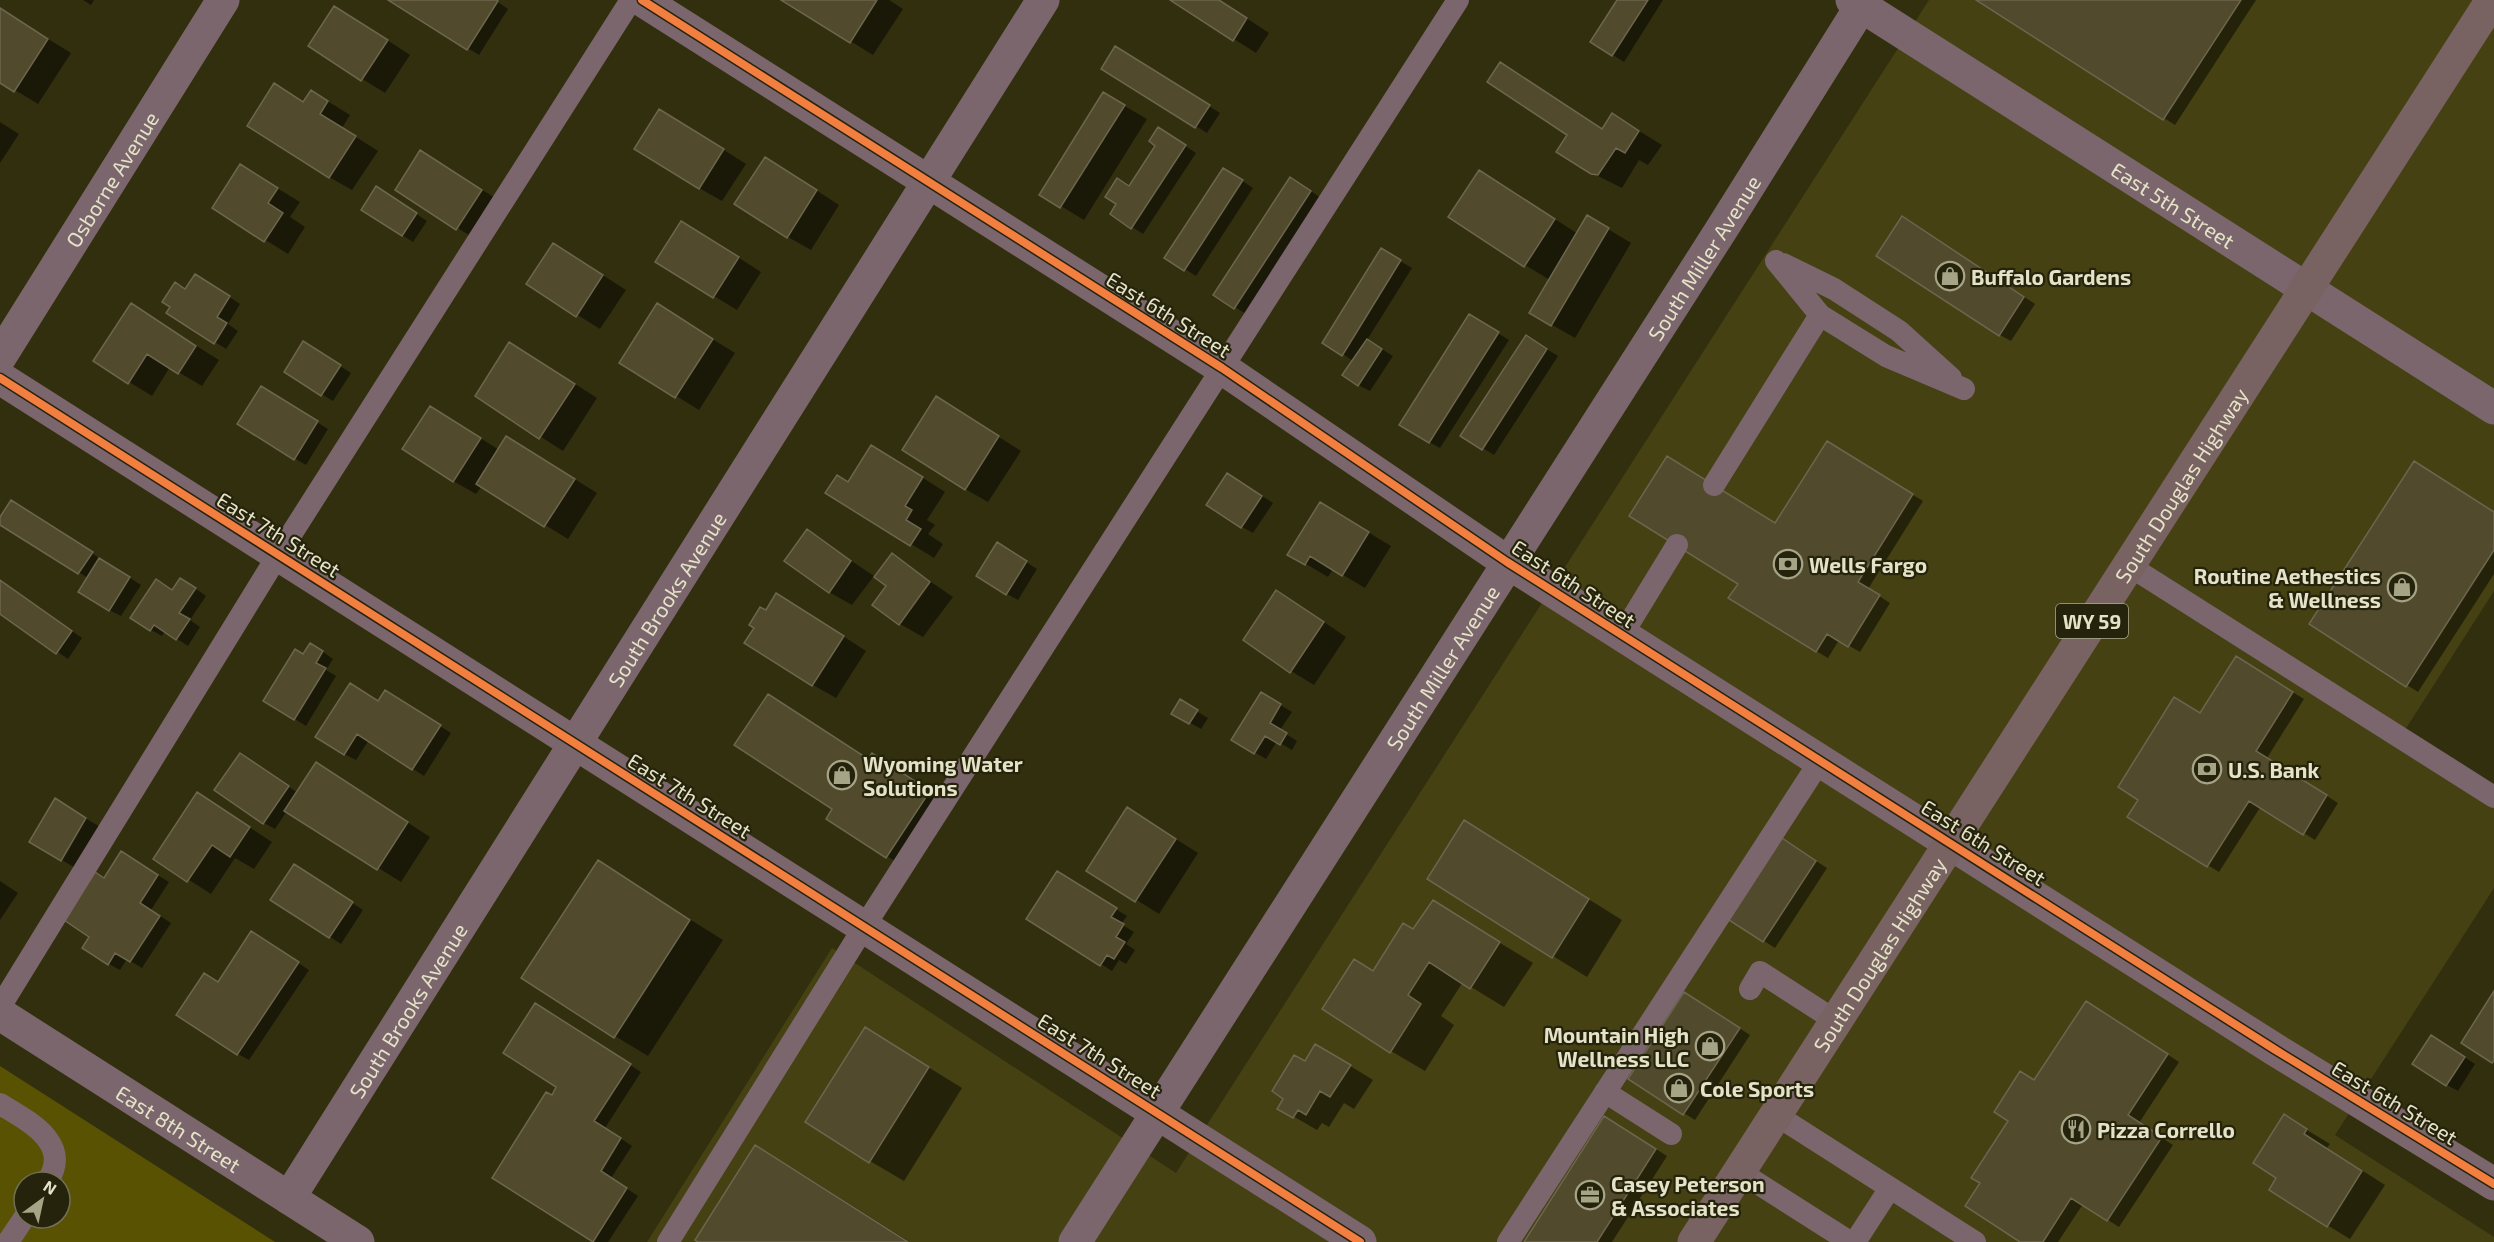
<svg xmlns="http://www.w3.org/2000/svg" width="2494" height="1242" font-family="'Exo 2',sans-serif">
<rect width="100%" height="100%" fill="#322f0f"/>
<!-- built -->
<path fill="#454112" d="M1929,0H2494V591L2403,733L2494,791V888L2335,1135L2494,1237V1242H647L832,948L1176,1173Z"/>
<!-- green -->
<path fill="#595202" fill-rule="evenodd" d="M0,1066L275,1242H0ZM24,1182H60V1218H24Z"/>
<!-- shadow -->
<path fill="#0007" d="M83,0H94L91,5Z
M391,0H495L508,9L479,55Z
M784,0H889L903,9L873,55Z
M1173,0H1219L1269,33L1256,53Z
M1619,0H1663L1624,62L1592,42Z
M1979,0H2256L2175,125Z
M0,9L71,53L38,104L0,81Z
M358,21L410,55L385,93L310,46Z
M1127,55L1220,113L1207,133L1103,68Z
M275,85L304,103L311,92L334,105L350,115L342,128L378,151L352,190L329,177Z
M1104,94L1147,119L1084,220L1041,194Z
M1613,115L1662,145L1648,165L1639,160L1622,188L1592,173L1603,130Z
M0,122L19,134L0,163Z
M683,124L746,164L722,201L699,188Z
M1170,136L1196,153L1143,234L1112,214Z
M241,166L300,202L290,217L305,227L288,254L214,208Z
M444,166L505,204L480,242L397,190Z
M788,172L839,205L811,250L788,237Z
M1235,176L1253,188L1196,276L1185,269Z
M1302,185L1321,198L1246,314L1235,307Z
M1503,185L1578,234L1588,217L1631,243L1575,338L1531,313L1550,280L1525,265Z
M388,195L427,221L413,242L402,235Z
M1914,225L2035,304L2011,341L2000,335Z
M705,236L761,272L737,310L714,296Z
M1381,250L1412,268L1367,340L1393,356L1370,391L1358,385L1353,361L1343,354Z
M576,258L626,290L600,329L528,284Z
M207,282L240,304L228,324L238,331L226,349L215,342L186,291Z
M131,305L219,360L202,386L170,367L152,396L95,361Z
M680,319L735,353L699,410L621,362Z
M1480,322L1509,340L1440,448L1429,442Z
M1537,343L1558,356L1494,455L1462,435Z
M315,350L351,373L333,401L286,372Z
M533,357L597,398L563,451L477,396Z
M273,394L328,429L306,465L294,458Z
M959,412L1021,451L988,502L965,489Z
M454,421L499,450L530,451L597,493L568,539L482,486L476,494L453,481Z
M1827,443L1923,501L1868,589L1890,603L1860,652L1839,640L1828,658L1816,651L1740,583Z
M895,460L945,492L927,520L935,525L928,534L943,544L934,558L827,492Z
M1238,481L1273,503L1253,533L1242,527Z
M22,508L141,585L121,616L109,610L88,578L0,523V520Z
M2494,513V574L2418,692L2311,624Z
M1343,517L1391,546L1365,588L1333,569L1328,577L1289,554Z
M807,531L874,576L852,605L829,592Z
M1009,551L1037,569L1018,600L1007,594Z
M892,555L953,597L923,637L900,624L888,586Z
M0,580L82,638L68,659L0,612Z
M192,586L206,596L190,620L200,627L188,646L165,631L162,636L151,630L173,591Z
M1299,605L1346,637L1314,685L1291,671Z
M800,608L866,651L836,698L813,685Z
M322,651L333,659L326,670L336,676L306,726L265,700L304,656Z
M2247,664L2304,699L2267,758L2338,803L2315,840L2261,806L2219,872L2129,816L2200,715Z
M362,692L379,703L397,699L451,733L424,776L369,740L356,760L344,754Z
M1262,694L1292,712L1280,730L1297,741L1292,750L1277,741L1266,759L1233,740Z
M1180,701L1208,718L1201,729L1173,713Z
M869,760L884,761L941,798L898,863L828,819Z
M251,761L298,793L339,778L430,837L401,882L287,811L275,829L264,823Z
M198,794L272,842L254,869L235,858L211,894L155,858Z
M1128,809L1198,853L1159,914L1089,870Z
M78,814L109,832L84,873L31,842Z
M1465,822L1622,920L1587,977L1429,879Z
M1794,847L1827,868L1775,948L1731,920Z
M133,860L169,882L151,910L171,923L142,968L127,959L120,970L109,964L91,937L104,880Z
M598,862L723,940L648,1056L615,1036Z
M306,872L363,910L341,944L273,900Z
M1068,880L1127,916L1121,924L1134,932L1126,944L1135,950L1126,964L1119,960L1112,971L1101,964Z
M0,881L18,893L0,920Z
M1433,902L1533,963L1504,1007L1463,982L1441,1016L1454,1025L1425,1071L1391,1051L1374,972L1414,931Z
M263,940L309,970L249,1060L238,1054L219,983Z
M1696,1000L1750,1035L1695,1120L1630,1079Z
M2098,1009L2179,1062L2139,1123L2173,1145L2119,1227L2083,1204L2058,1242H2022L1982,1183L2035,1082Z
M547,1011L641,1072L605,1128L632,1146L611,1178L638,1196L608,1242H595L494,1177L558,1087Z
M2443,1043L2475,1064L2458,1091L2447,1085Z
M899,1049L962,1088L904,1181L870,1161Z
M1339,1059L1373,1080L1354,1109L1344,1103L1329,1127L1322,1123L1317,1130L1279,1108L1305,1063Z
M2284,1116L2330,1144L2327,1148L2385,1185L2350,1239L2327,1225L2278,1177Z
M1616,1124L1667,1156L1612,1242H1526Z
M756,1147L799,1172L910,1242H701Z"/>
<!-- building -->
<path fill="#514a2d" stroke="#6c664e" stroke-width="1.5" d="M388,0H496L498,1L467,50Z
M781,0H877L850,43Z
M1170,0H1219L1247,18L1233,41Z
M1617,0H1648L1612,56L1590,42Z
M1976,0H2241L2163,120Z
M334,6L388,40L361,81L308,46Z
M0,8L48,39L14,92L0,83Z
M1115,46L1210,105L1195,128L1101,69Z
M1500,62L1602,129L1612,113L1639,131L1625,153L1616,148L1598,175L1591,174L1556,152L1567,135L1487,82Z
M274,83L303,102L311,90L328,101L320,114L356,136L329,178L247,126Z
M1103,92L1125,105L1060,208L1039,195Z
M659,109L724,149L699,189L634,149Z
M1158,127L1186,145L1131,229L1110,214L1116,204L1105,197L1117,178L1129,186L1155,146L1149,141Z
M420,150L482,190L456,230L395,190Z
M765,157L817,190L787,238L734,204Z
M240,164L278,188L268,203L283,213L264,242L212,208Z
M1223,168L1243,180L1184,271L1164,258Z
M1479,170L1555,219L1524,267L1448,217Z
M1290,177L1311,191L1234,309L1213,295Z
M376,186L417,213L402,236L361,210Z
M1587,215L1609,228L1551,326L1529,313Z
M1902,216L2024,297L1999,336L1876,256Z
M681,221L739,257L713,298L655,262Z
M553,243L603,275L576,317L526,284Z
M1381,248L1401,260L1342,356L1322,343Z
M195,274L230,296L217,317L227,323L214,344L166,313L170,307L162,302L175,282L185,289Z
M131,303L196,346L178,374L147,354L128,384L93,361Z
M657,303L713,339L675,398L619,363Z
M1469,314L1499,332L1429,443L1399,425Z
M1526,335L1547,349L1482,450L1460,436Z
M1367,339L1382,349L1358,386L1342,375Z
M303,341L341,365L321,396L284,372Z
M509,342L575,384L539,439L475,396Z
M261,386L318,421L294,460L237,424Z
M936,396L999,436L965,490L902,450Z
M430,406L481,438L453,482L402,449Z
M506,436L575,479L544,527L476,484Z
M1827,441L1913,494L1858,582L1880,595L1848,647L1827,634L1816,652L1728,598L1738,584L1629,516L1667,456L1775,523Z
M871,445L923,477L905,506L912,510L906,520L921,529L910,546L825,493L837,475L848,482Z
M2414,461L2494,512V550L2406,687L2309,624Z
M1227,473L1262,496L1241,528L1206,505Z
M11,500L93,552L78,574L0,525V517Z
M1320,502L1369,532L1342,576L1310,556L1305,565L1287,555Z
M807,529L851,561L829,593L784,561Z
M997,542L1027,561L1006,595L976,576Z
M892,553L930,582L899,625L872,605L886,586L874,577Z
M99,558L130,577L109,611L78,592Z
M180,578L196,588L179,613L190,619L176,640L154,625L150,631L130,618L156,579L172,590Z
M0,580L72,631L56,654L0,614Z
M1276,590L1324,622L1290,673L1243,640Z
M776,593L844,636L812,686L744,643L754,628L749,625L760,607L766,610Z
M310,643L323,651L316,663L326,668L294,720L263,701L295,649L303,654Z
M2236,656L2293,692L2256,751L2327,795L2303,835L2249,801L2207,867L2127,817L2138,800L2118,787L2174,697L2200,713Z
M350,683L378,701L385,690L441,725L412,770L357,734L344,755L315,737Z
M1261,692L1281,704L1270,723L1287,733L1280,745L1265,736L1254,754L1231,740Z
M768,694L868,759L872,753L930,791L886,858L826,819L832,809L734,745Z
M1180,699L1198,710L1189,724L1171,714Z
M240,753L289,786L263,824L214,790Z
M316,762L408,822L377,870L284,811Z
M197,792L250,827L230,857L212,845L187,882L153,859Z
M55,798L86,818L61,861L29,842Z
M1127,807L1176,839L1135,902L1086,871Z
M1464,820L1589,899L1552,958L1427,879Z
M1782,838L1816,861L1763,942L1729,920Z
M121,851L158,875L140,903L160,916L130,962L115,953L108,965L82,948L89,937L64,920L95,872L104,878Z
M598,860L690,920L614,1038L521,978Z
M294,864L353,902L329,938L270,900Z
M1057,871L1117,908L1111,917L1124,924L1116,937L1125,942L1114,959L1107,955L1100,966L1026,919Z
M1433,900L1500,942L1470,989L1429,962L1408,995L1421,1004L1390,1053L1322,1009L1354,959L1373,971L1403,923L1413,929Z
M251,931L299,962L237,1055L176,1015L204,973L218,982Z
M2494,991V1061L2492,1063L2461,1043Z
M1684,992L1740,1028L1683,1115L1628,1079Z
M2086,1001L2168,1054L2128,1115L2162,1137L2107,1221L2071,1198L2043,1242H2020L1965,1206L1980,1183L1971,1178L2008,1121L1994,1112L2020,1071L2034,1080Z
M535,1003L631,1064L594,1121L621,1138L601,1171L627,1188L593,1242L492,1178L546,1092L552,1095L556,1087L503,1053Z
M865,1027L929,1067L869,1163L805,1122Z
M2431,1035L2465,1057L2446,1086L2412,1064Z
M1315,1044L1351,1065L1330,1097L1320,1091L1306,1115L1298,1110L1293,1118L1277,1109L1283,1099L1272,1091L1294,1055L1305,1061Z
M2284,1114L2307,1129L2304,1134L2362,1171L2327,1227L2269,1190L2276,1178L2253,1163Z
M1604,1116L1656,1149L1597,1242H1524Z
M755,1145L908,1242H698L695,1240Z"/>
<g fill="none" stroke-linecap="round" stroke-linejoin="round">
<!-- service -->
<path stroke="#7a666c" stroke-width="22" d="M1776,261L1820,315L1886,356L1964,389
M1783,264L1834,289L1899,331L1951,378
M1714,485L1820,315
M2128,565L2494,797
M1622,635L1677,545
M1750,989L1760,972L1836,1021
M0,1007L278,555L631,0
M1605,1092L1671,1134
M0,1104C28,1121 73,1143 47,1182
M1776,1115L1975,1242
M1740,1172L1850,1242
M8,1242L24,1218
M668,1242L864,927L1458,0
M1508,1242L1820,761
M1855,1242L1890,1188"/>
<!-- minor -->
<g stroke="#7a666c" stroke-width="33">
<path d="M642,0L1222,368L1507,562L2274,1049L2494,1184"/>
<path id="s1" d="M1852,0L2494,408"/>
<path id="s2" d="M0,357L223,0"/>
<path d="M0,378L1360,1242"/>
<path id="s3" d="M0,1014L358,1242"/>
<path id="s4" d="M289,1198L1043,0"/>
<path id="s5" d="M1075,1242L1723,227L1865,0"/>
</g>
<!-- primary -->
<path stroke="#786262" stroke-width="33" id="s6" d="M1694,1242L2492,0"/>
<!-- cycleway casing -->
<g stroke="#25230c" stroke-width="11">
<path id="cycleway" d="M642,0L1222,368L1507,562L2274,1049L2494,1184
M0,378L1360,1242"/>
</g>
<!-- cycleway -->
<use href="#cycleway" stroke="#f27e40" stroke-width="8"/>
</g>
<!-- icons -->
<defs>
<g id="shop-ring" transform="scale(1.5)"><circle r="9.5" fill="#25230c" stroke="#a6a487" stroke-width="1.5"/><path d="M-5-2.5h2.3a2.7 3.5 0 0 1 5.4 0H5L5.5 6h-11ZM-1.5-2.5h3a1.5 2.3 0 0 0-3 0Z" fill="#a6a487"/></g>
<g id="bank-ring" transform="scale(1.5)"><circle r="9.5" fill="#25230c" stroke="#a6a487" stroke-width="1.5"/><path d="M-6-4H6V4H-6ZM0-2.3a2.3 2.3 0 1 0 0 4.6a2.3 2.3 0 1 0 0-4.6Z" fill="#a6a487"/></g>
<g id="restaurant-ring" transform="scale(1.5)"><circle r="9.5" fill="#25230c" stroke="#a6a487" stroke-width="1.5"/><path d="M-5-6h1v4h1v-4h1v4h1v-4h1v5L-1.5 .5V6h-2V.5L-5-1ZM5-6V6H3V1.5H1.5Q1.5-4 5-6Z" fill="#a6a487"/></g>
<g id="office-ring" transform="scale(1.5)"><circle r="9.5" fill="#25230c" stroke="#a6a487" stroke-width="1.5"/><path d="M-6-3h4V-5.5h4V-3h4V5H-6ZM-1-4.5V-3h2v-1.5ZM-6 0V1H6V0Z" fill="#a6a487"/></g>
</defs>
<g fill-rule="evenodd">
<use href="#shop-ring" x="1950" y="276"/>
<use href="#bank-ring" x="1788" y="564"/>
<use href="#shop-ring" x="2402" y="587"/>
<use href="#bank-ring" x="2207" y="769"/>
<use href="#shop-ring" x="842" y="775"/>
<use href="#shop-ring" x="1710" y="1046"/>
<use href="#shop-ring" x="1679" y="1088"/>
<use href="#restaurant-ring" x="2076" y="1129"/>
<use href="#office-ring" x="1590" y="1195"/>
</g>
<g text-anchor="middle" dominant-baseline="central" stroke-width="4.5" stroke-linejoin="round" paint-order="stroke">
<!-- shield labels -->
<rect fill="#25230c" stroke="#aba98f" stroke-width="1.5" x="2056" y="604" width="72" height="34" rx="4.5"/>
<g font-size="20" font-weight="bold" fill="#e5e3c7">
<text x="2092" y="621">WY 59</text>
</g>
<!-- street labels -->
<g font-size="21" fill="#e5e3c7" stroke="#25230c">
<text stroke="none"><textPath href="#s2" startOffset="210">Osborne Avenue</textPath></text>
<text stroke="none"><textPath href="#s1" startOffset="381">East 5th Street</textPath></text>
<text stroke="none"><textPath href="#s5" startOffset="1168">South Miller Avenue</textPath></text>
<text transform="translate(1169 314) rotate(32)">East 6th Street</text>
<text stroke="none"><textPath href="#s6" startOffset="900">South Douglas Highway</textPath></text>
<text transform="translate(279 534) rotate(32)">East 7th Street</text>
<text transform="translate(1574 583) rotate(33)">East 6th Street</text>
<text stroke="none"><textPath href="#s4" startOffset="708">South Brooks Avenue</textPath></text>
<text stroke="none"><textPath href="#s5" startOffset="682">South Miller Avenue</textPath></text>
<text transform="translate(690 795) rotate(32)">East 7th Street</text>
<text transform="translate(1984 842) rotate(32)">East 6th Street</text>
<text stroke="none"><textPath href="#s6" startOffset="342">South Douglas Highway</textPath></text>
<text stroke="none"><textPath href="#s4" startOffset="222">South Brooks Avenue</textPath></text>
<text transform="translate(1100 1055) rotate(32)">East 7th Street</text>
<text transform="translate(2395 1102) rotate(31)">East 6th Street</text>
<text stroke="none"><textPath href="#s3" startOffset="212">East 8th Street</textPath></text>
</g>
<!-- poi labels -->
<g font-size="21" font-weight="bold" fill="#e5e3c7" stroke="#25230c" text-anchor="start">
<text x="1971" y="276">Buffalo Gardens</text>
<text x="1809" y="564">Wells Fargo</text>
<text x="2381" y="575" text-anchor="end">Routine Aethestics<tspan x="2381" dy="24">&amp; Wellness</tspan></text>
<text x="863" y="763">Wyoming Water<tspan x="863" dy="24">Solutions</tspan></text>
<text x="2228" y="769">U.S. Bank</text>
<text x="1689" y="1034" text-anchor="end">Mountain High<tspan x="1689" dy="24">Wellness LLC</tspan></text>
<text x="1700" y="1088">Cole Sports</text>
<text x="2097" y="1129">Pizza Corrello</text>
<text x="1611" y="1183">Casey Peterson<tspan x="1611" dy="24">&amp; Associates</tspan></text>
</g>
</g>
<!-- north arrow -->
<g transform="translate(42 1200) rotate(33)"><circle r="28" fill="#25230c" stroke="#727057" stroke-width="1.5"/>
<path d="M0-4.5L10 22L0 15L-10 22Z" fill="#a6a487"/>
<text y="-9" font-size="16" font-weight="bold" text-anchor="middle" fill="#e5e3c7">N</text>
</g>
</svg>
